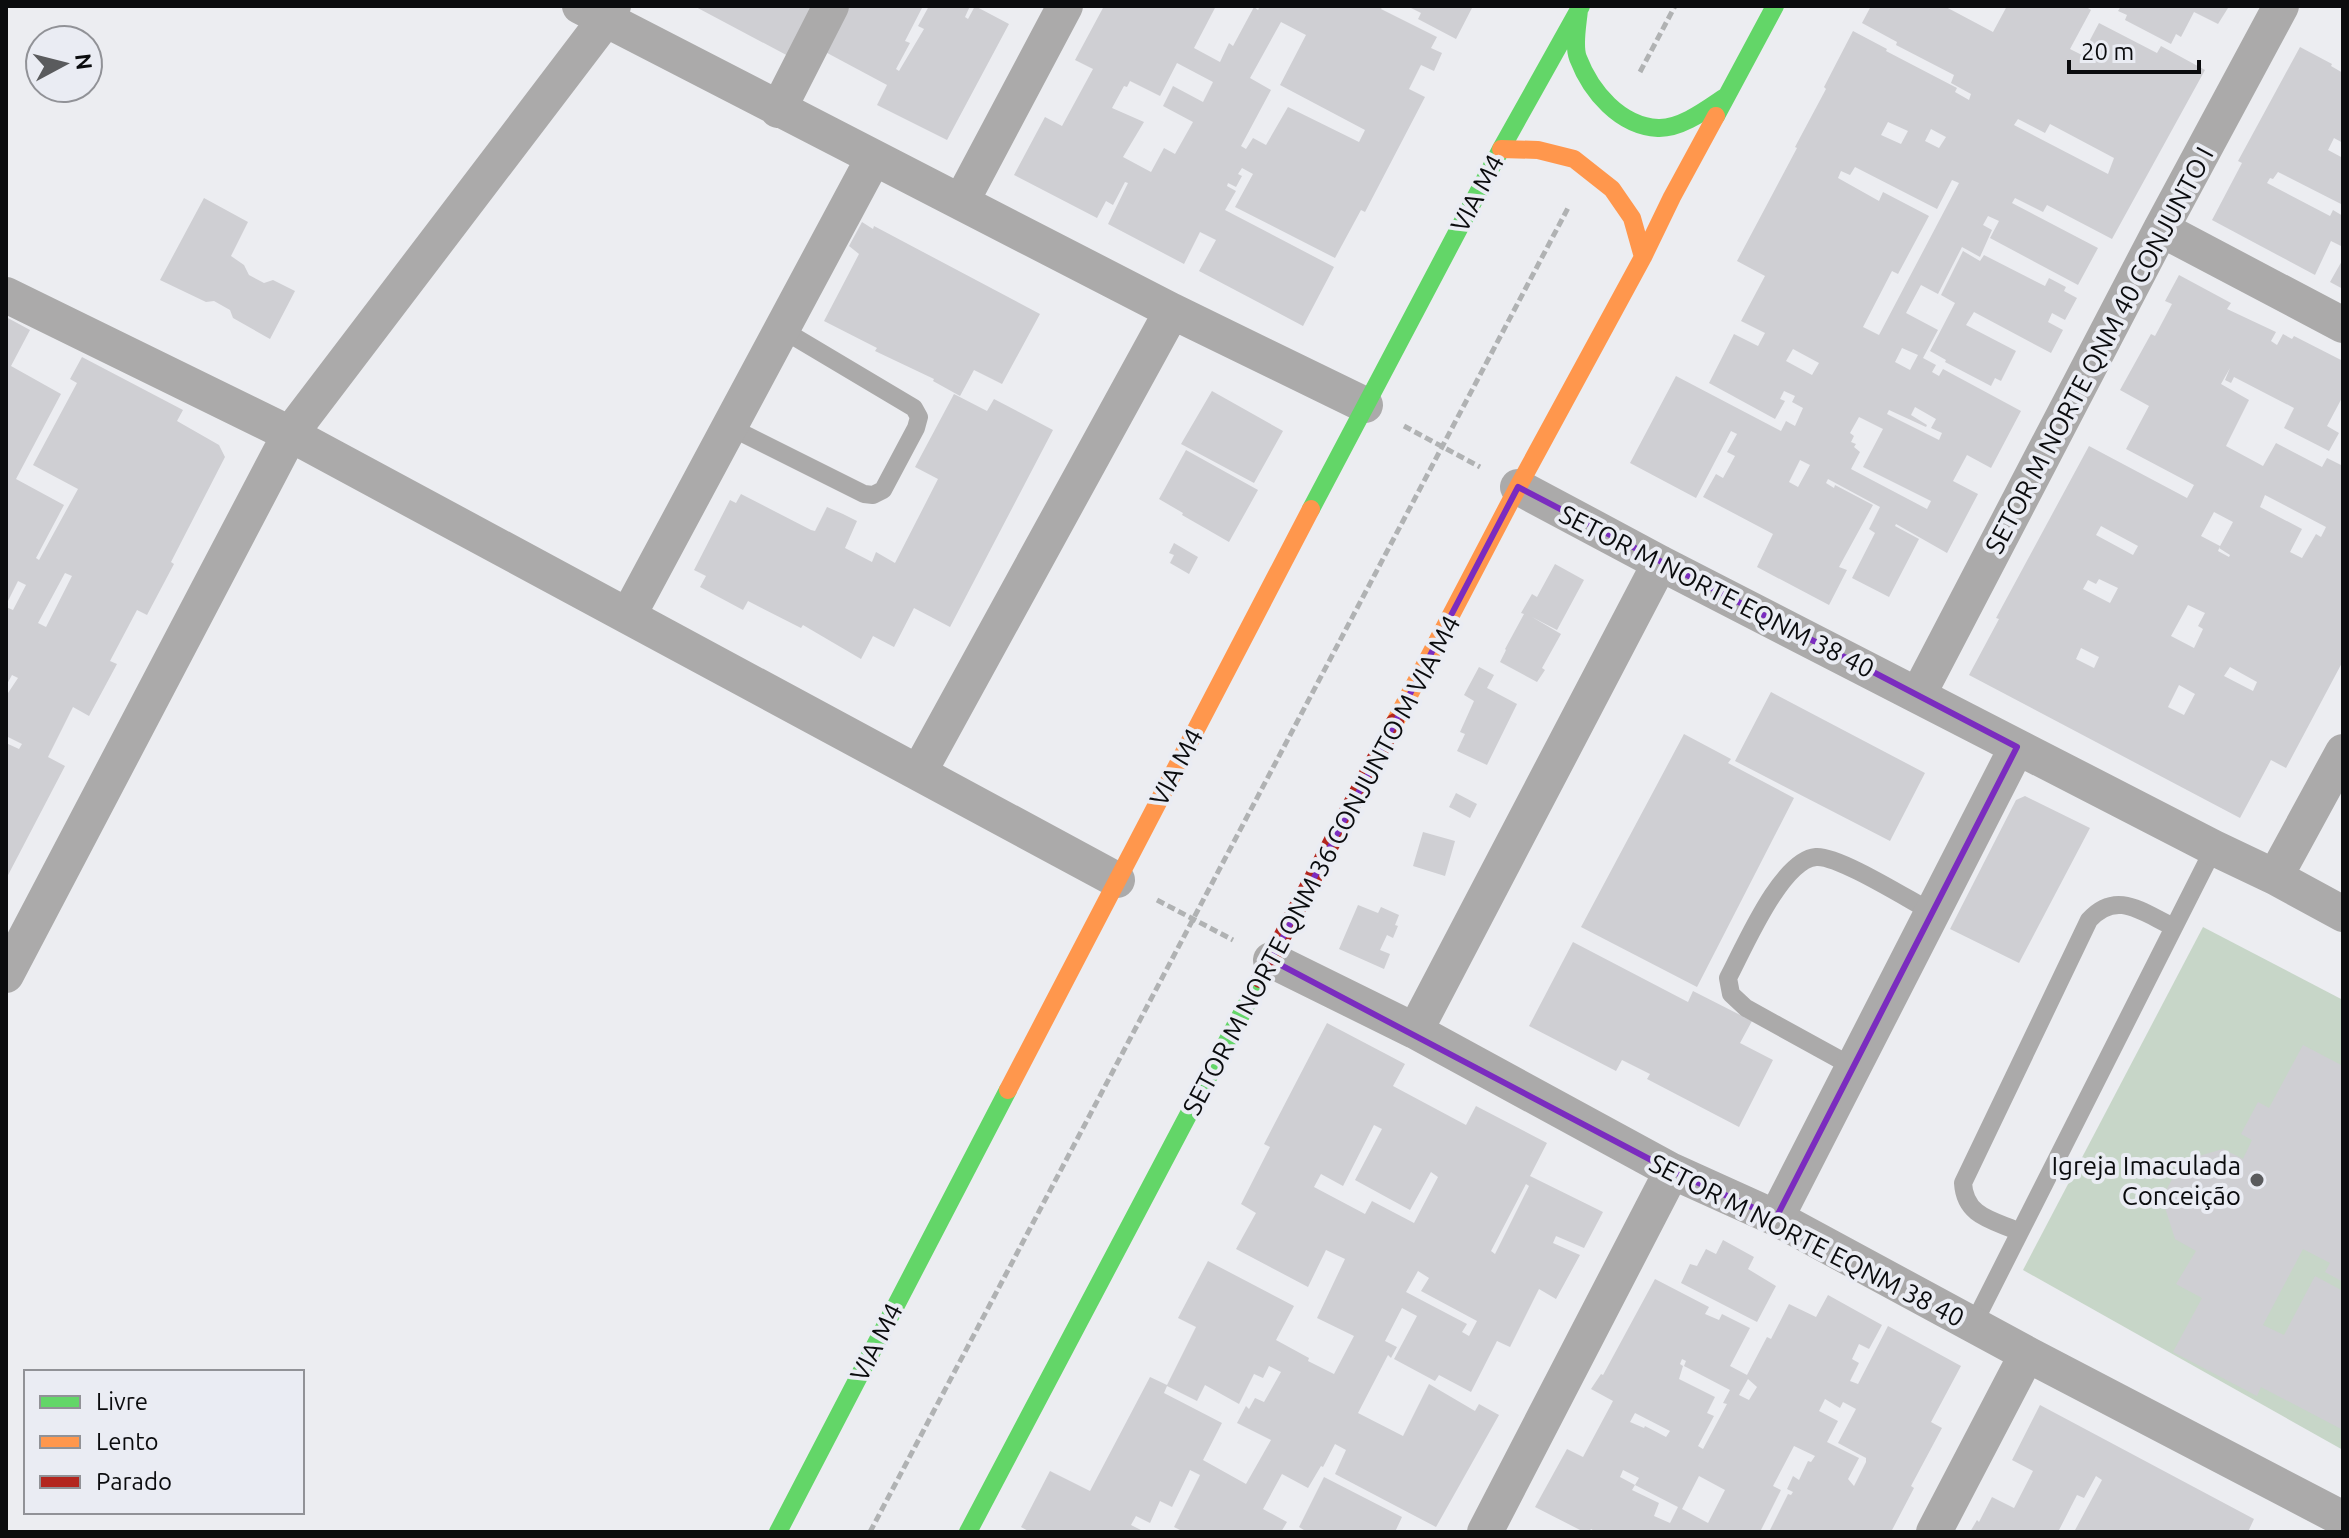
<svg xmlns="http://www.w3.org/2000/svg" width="2349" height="1538" font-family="Ubuntu,sans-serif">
<rect width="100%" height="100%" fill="#ecedf1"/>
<!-- green -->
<path fill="#c7d6c8" d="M2203,927L2343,1000V1450L2023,1270Z"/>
<!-- building -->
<path fill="#cfcfd3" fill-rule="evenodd" d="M694,6H923L905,41L910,43L896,69L899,71L924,29L918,26L929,6H970L965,17L968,19L975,6L1009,24L947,140L877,105L887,85L816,47L807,66Z
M1104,6H1216L1194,48L1220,62L1229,43L1233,46L1254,7L1258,10L1260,6H1383L1381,9L1437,37L1431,48L1442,53L1434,71L1421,65L1409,89L1425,97L1365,212L1361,210L1335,258L1235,207L1253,174L1242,168L1238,174L1242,176L1236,187L1228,183L1227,186L1236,191L1225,210L1334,267L1303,326L1199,271L1216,240L1200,232L1184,264L1108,224L1128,183L1125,182L1113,205L1106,201L1097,218L1014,175L1045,117L1062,126L1093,69L1075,60ZM1281,22L1306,35L1280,85L1365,130L1359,142L1288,107L1266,145L1253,138L1246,149L1241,146L1271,90L1250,78ZM1177,63L1213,82L1203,102L1173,86L1163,106L1193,122L1175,154L1164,148L1151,172L1123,157L1144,122L1112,108L1124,86L1127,87L1130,81L1160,96Z
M1407,6H1473L1456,39L1418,19L1421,13Z
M1871,6H1944L1993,32L2007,6H2089L2088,8L2091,10L2070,49L2082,55L2099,23L2157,53L2161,46L2205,70L2112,239L2047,205L2043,212L2015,198L2012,203L2098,248L2078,285L1990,238L1999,221L1988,216L1983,225L1992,230L1980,257L1962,247L1938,294L1921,285L1906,313L1938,330L1923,358L1936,365L1932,372L1939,376L1943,369L2021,411L1991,468L1967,455L1953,481L1978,494L1947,553L1896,524L1895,526L1919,539L1889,597L1852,578L1875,533L1869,529L1880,507L1828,479L1826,483L1834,488L1835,485L1873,505L1839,567L1847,570L1829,605L1757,567L1773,534L1703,497L1716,474L1723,478L1735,456L1727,452L1737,434L1731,431L1696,498L1630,463L1676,376L1781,431L1786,421L1795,426L1803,408L1792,402L1795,396L1784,391L1780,399L1785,401L1775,419L1709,383L1734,334L1758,346L1765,333L1741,321L1765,276L1737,261L1797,148L1795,147L1826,89L1824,87L1853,31L1887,49L1886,51L1957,88L1955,92L1969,100L1971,94L1951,83L1954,75L1896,45L1897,42L1862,23ZM2018,119L2045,133L2050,124L2114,158L2108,174L2014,125ZM1888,122L1908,131L1901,144L1881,135ZM1931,129L1946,137L1939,148L1925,141ZM1855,167L1937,209L1952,180L1959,183L1879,335L1863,327L1892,271L1898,274L1929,216L1883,192L1879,201L1838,178L1841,171L1850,175ZM1902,348L1918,355L1910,370L1895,362ZM1793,349L1819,363L1812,375L1786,361ZM1915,407L1936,419L1931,428L1942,433L1939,440L1887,414L1889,410L1926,427L1927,425L1911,415ZM1859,417L1883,429L1863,467L1931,501L1927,509L1851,469L1860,452L1854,447L1856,444L1851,442L1854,436L1850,433ZM1800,460L1810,465L1798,487L1789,482Z
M2121,6H2225L2228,8L2218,24L2194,12L2181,37L2176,34L2171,44L2125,20L2127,15L2118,11Z
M2300,47L2332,64L2331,66L2343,73V143L2334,138L2328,150L2343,158V200L2341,204L2278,172L2273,179L2270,178L2267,183L2330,216L2333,210L2343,216V247L2331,241L2315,275L2212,220L2242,163L2238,161Z
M204,198L248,222L231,256L244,265L249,275L264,283L273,280L295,291L270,339L233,318L230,310L214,301L206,302L160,280Z
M862,222L873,229L874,226L1040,314L1002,384L974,370L960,396L933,381L934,379L875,351L877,348L824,321L859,254L849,246Z
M1963,251L1980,261L1984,255L2045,286L2049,278L2066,287L2064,291L2077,298L2065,320L2052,313L2048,322L2063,330L2051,353L1974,312L1966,325L2016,351L2001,381L1995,378L1991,386L1945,362L1946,360L1930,351L1955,303L1941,295Z
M2343,259V289L2330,282Z
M2179,275L2231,303L2227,309L2276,332L2271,341L2277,345L2283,334L2292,339L2294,336L2343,361V396L2327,426L2339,433L2329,451L2284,428L2294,408L2234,377L2231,383L2225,380L2230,368L2221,384L2249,400L2226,446L2263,466L2276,443L2322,467L2327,458L2343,466V661L2286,768L2271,760L2240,818L1969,675L1999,619L1996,618L2089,446L2187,498L2194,485L2126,449L2149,406L2120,390L2151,334L2155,336L2172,304L2165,301ZM2265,495L2326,527L2321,537L2316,534L2302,558L2290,552L2302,529L2260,507ZM2214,512L2233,522L2219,548L2230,555L2229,557L2218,551L2220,546L2201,536ZM2101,526L2138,546L2133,555L2096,535ZM2099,579L2118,588L2110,603L2083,589L2088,580L2096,584ZM2188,605L2205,613L2198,626L2203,629L2194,648L2171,636ZM2081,648L2099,657L2094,668L2076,659ZM2230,667L2257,682L2253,691L2224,676ZM2179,685L2195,694L2184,715L2168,707Z
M6,317L30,330L11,366L61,394L16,479L64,505L36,558L39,560L78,489L33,465L77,383L70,379L82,357L183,410L177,421L219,445L225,457L171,562L174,564L147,615L137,610L110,661L117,664L89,716L73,707L48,757L65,766L6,879V743L19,749L22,744L6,736V696L18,678L12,675L6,686V607L13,610L26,585L18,581L6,605ZM65,573L72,576L46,627L38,623Z
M1212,391L1283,431L1254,483L1181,444Z
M954,394L987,411L994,399L1053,430L950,627L914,608L894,647L873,636L861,659L803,625L801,628L748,601L743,610L700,587L706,576L694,570L730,500L736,503L741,494L811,530L815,531L827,507L843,514L857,521L845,548L872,562L876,552L895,563L938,479L915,467Z
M1186,450L1258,490L1229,542L1182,515L1183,513L1159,499Z
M1174,543L1198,557L1189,574L1170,563L1174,555L1169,553Z
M1555,564L1584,580L1557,630L1532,617L1561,634L1542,668L1545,670L1537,682L1500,662L1506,650L1505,649L1524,614L1521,613L1532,594L1537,597Z
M1479,667L1494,675L1487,688L1517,704L1487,765L1457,751L1465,734L1460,732L1474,701L1464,695Z
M1771,692L1925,773L1890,841L1735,761Z
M1684,734L1731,759L1728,763L1794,798L1697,987L1581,927Z
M1456,793L1477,804L1470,818L1449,807Z
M2025,796L2090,828L2019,963L1950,929L2016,800Z
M1423,832L1455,841L1445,876L1413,866Z
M1358,905L1378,913L1381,907L1399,915L1395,925L1398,926L1393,938L1387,935L1380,950L1390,954L1384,969L1339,949Z
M1573,942L1688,1002L1693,991L1752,1021L1740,1043L1773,1060L1739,1127L1647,1079L1650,1074L1622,1060L1616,1071L1529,1026Z
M1327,1023L1405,1064L1393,1086L1466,1125L1476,1106L1547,1143L1530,1176L1603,1212L1584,1248L1556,1236L1553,1243L1580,1255L1556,1299L1539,1289L1510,1347L1497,1341L1471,1392L1439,1375L1435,1381L1394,1359L1417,1316L1402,1308L1385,1341L1397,1347L1391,1358L1388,1355L1358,1413L1403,1436L1429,1384L1475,1411L1479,1404L1499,1415L1436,1527L1335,1474L1346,1450L1335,1444L1323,1467L1321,1466L1308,1488L1282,1474L1263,1509L1287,1522L1281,1532H1184L1174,1527L1200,1475L1190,1470L1172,1507L1160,1501L1150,1523L1136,1516L1131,1525L1145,1532H1030L1021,1527L1050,1471L1090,1491L1150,1377L1167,1385L1196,1327L1178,1318L1208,1261L1294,1306L1276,1340L1309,1358L1308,1361L1334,1374L1354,1336L1317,1318L1345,1259L1326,1250L1308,1287L1236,1249L1256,1213L1241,1204L1270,1147L1264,1144ZM1374,1125L1382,1129L1355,1180L1410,1210L1431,1172L1438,1177L1414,1223L1372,1201L1365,1214L1314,1187L1321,1174L1343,1186ZM1526,1184L1529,1186L1495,1254L1491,1251ZM1418,1271L1429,1278L1421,1291L1477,1321L1469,1336L1462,1332L1467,1324L1406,1292ZM1269,1366L1281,1372L1264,1402L1255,1398L1249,1409L1246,1406L1237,1423L1271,1440L1246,1484L1203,1460L1222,1423L1164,1393L1167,1386L1197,1401L1205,1385L1239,1404L1254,1374L1263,1378Z
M2303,1045L2343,1066V1282L2325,1272L2330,1263L2303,1249L2263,1325L2284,1335L2315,1276L2343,1291V1430L2261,1387L2257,1396L2173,1352L2202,1298L2176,1284L2196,1251L2175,1239L2162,1198L2182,1161L2223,1149L2243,1159L2252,1140L2241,1134L2258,1102L2269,1108Z
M1723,1240L1754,1257L1748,1269L1776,1286L1757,1322L1681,1283L1690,1264L1697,1266L1706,1249L1716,1254Z
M1655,1279L1709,1307L1705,1314L1719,1320L1722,1314L1750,1328L1730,1366L1747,1375L1767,1337L1771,1339L1789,1304L1816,1317L1828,1295L1882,1325L1869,1349L1859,1344L1852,1359L1859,1363L1850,1381L1858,1384L1888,1326L1961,1366L1931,1422L1942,1428L1911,1486L1914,1488L1891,1532H1769L1788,1494L1791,1495L1793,1492L1787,1489L1793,1476L1799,1480L1808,1461L1811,1462L1815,1456L1794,1446L1773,1486L1781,1490L1760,1532H1596L1591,1529L1589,1532H1584L1535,1507L1567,1449L1583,1457L1613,1401L1591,1389L1601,1374L1603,1375ZM1682,1359L1686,1361L1684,1366L1730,1390L1723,1403L1727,1404L1703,1449L1698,1446L1714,1416L1707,1413L1715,1397L1679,1379L1683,1366L1680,1364ZM1748,1379L1757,1387L1749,1400L1739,1395ZM1825,1399L1840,1408L1843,1402L1856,1409L1838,1443L1866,1458V1462L1854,1486L1848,1479L1859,1458L1827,1442L1838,1421L1819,1411ZM1635,1413L1670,1431L1666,1437L1645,1426L1644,1428L1630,1422ZM1623,1470L1639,1478L1635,1485L1678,1507L1670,1523L1654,1516L1659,1503L1632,1490L1635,1485L1620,1477ZM1699,1476L1725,1490L1708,1523L1682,1509Z
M2040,1405L2254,1519L2248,1532H2074L2102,1480L2096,1476L2084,1498L2077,1495L2058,1532H1970L1977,1520L1979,1522L1992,1497L2014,1508L2033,1471L2012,1460Z
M1324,1477L1402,1517L1395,1532H1307L1299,1527Z"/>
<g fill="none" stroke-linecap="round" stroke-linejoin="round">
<!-- path -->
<path stroke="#b0b2b3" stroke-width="5" stroke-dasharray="8 4" stroke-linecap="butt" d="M1640,72L1675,6
M1404,426L1480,467
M1157,900L1233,940
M870,1532L1568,208"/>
<!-- lane -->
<path stroke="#abaaaa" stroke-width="18" d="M730,427L864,494L873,495L883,490L916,428L919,417L914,408L783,330
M1855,1068L1746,1008L1731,994L1728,978C1744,948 1781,860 1816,857C1838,855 1909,900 1932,912
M2020,1232C1993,1220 1965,1217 1963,1183L2089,920C2117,889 2143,913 2174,927
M1973,1325L2214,848"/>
<!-- street -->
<path stroke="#abaaaa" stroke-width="36" d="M580,6L1172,311L1365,405
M778,110L831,6
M961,202L1065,6
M2161,229L2343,325
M6,295L290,434L1117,880
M1518,487L1660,563L2214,848L2275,877L2343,914
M628,616L873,159
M1918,695L2161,229L2281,6
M919,772L1172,311
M2275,877L2343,752
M1271,960L1415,1031L1672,1171L1776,1218L2027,1354L2343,1519
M6,975L290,434L605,20L613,6
M1415,1031L1660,563
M1776,1218L2017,747
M1485,1532L1672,1171
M1934,1532L2027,1354"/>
<!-- fast -->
<path stroke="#63d668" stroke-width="18" d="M1579,9C1578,23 1573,45 1578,58C1591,92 1620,126 1658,128C1681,129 1707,109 1725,97
M1716,116L1775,6
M1311,509L1501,149L1581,6
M778,1532L1008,1090
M968,1532L1260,979"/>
<!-- slow -->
<path stroke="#ff974d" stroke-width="18" d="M1501,149L1538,150L1574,159L1612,189L1632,218L1643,257
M1395,722L1518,487L1643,257L1672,197L1716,116
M1008,1090L1311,509"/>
<!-- jam -->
<path stroke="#b3261e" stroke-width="18" d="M1260,979L1395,722"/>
</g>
<!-- marked area -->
<path fill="none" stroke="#7b2cbf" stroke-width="6" stroke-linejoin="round" d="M1518,487L2017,747L1776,1218L1672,1171L1271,960Z"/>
<!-- markers -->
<circle fill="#5a5b5d" stroke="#eaecf3" stroke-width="3" cx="2257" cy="1180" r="8"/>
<g text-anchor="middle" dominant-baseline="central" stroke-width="8" stroke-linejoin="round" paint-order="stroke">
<!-- street labels -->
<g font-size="26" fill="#0b0c0e" stroke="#eaecf3">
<text transform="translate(1477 193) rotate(-62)">VIA M4</text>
<text transform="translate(2099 350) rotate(-62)">SETOR M NORTE QNM 40 CONJUNTO I</text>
<text transform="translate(1717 591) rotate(27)">SETOR M NORTE EQNM 38 40</text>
<text transform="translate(1176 767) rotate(-62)">VIA M4</text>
<text transform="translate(1321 865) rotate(-62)">SETOR M NORTE QNM 36 CONJUNTO M VIA M4</text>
<text transform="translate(1807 1240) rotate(27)">SETOR M NORTE EQNM 38 40</text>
<text transform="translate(876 1342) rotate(-63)">VIA M4</text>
</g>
<!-- poi labels -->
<g font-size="26" fill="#0b0c0e" stroke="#eaecf3" text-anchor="end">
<text x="2241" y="1165">Igreja Imaculada<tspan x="2241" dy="30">Conceição</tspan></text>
</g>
</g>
<!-- border -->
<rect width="2349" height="1538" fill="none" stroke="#0b0c0e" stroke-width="16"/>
<!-- legend -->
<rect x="24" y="1370" width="280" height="144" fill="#eaecf3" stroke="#919297" stroke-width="2"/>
<rect x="40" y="1396" width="40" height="12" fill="#63d668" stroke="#919297" stroke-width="2"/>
<text x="96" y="1410" font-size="24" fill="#0b0c0e">Livre</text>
<rect x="40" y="1436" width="40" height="12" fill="#ff974d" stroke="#919297" stroke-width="2"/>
<text x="96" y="1450" font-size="24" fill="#0b0c0e">Lento</text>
<rect x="40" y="1476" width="40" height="12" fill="#b3261e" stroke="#919297" stroke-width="2"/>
<text x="96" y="1490" font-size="24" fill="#0b0c0e">Parado</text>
<!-- north arrow -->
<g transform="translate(64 64) rotate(83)"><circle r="38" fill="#eaecf3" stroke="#919297" stroke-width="2"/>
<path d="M0-6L14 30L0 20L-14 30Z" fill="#5a5b5d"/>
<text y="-12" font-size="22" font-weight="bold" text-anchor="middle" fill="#0b0c0e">N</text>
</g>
<!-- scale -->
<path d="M2069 60v12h130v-12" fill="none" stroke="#0b0c0e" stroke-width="4"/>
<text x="2081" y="60" font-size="24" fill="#0b0c0e" stroke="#eaecf3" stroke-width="6" paint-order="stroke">20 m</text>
</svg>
